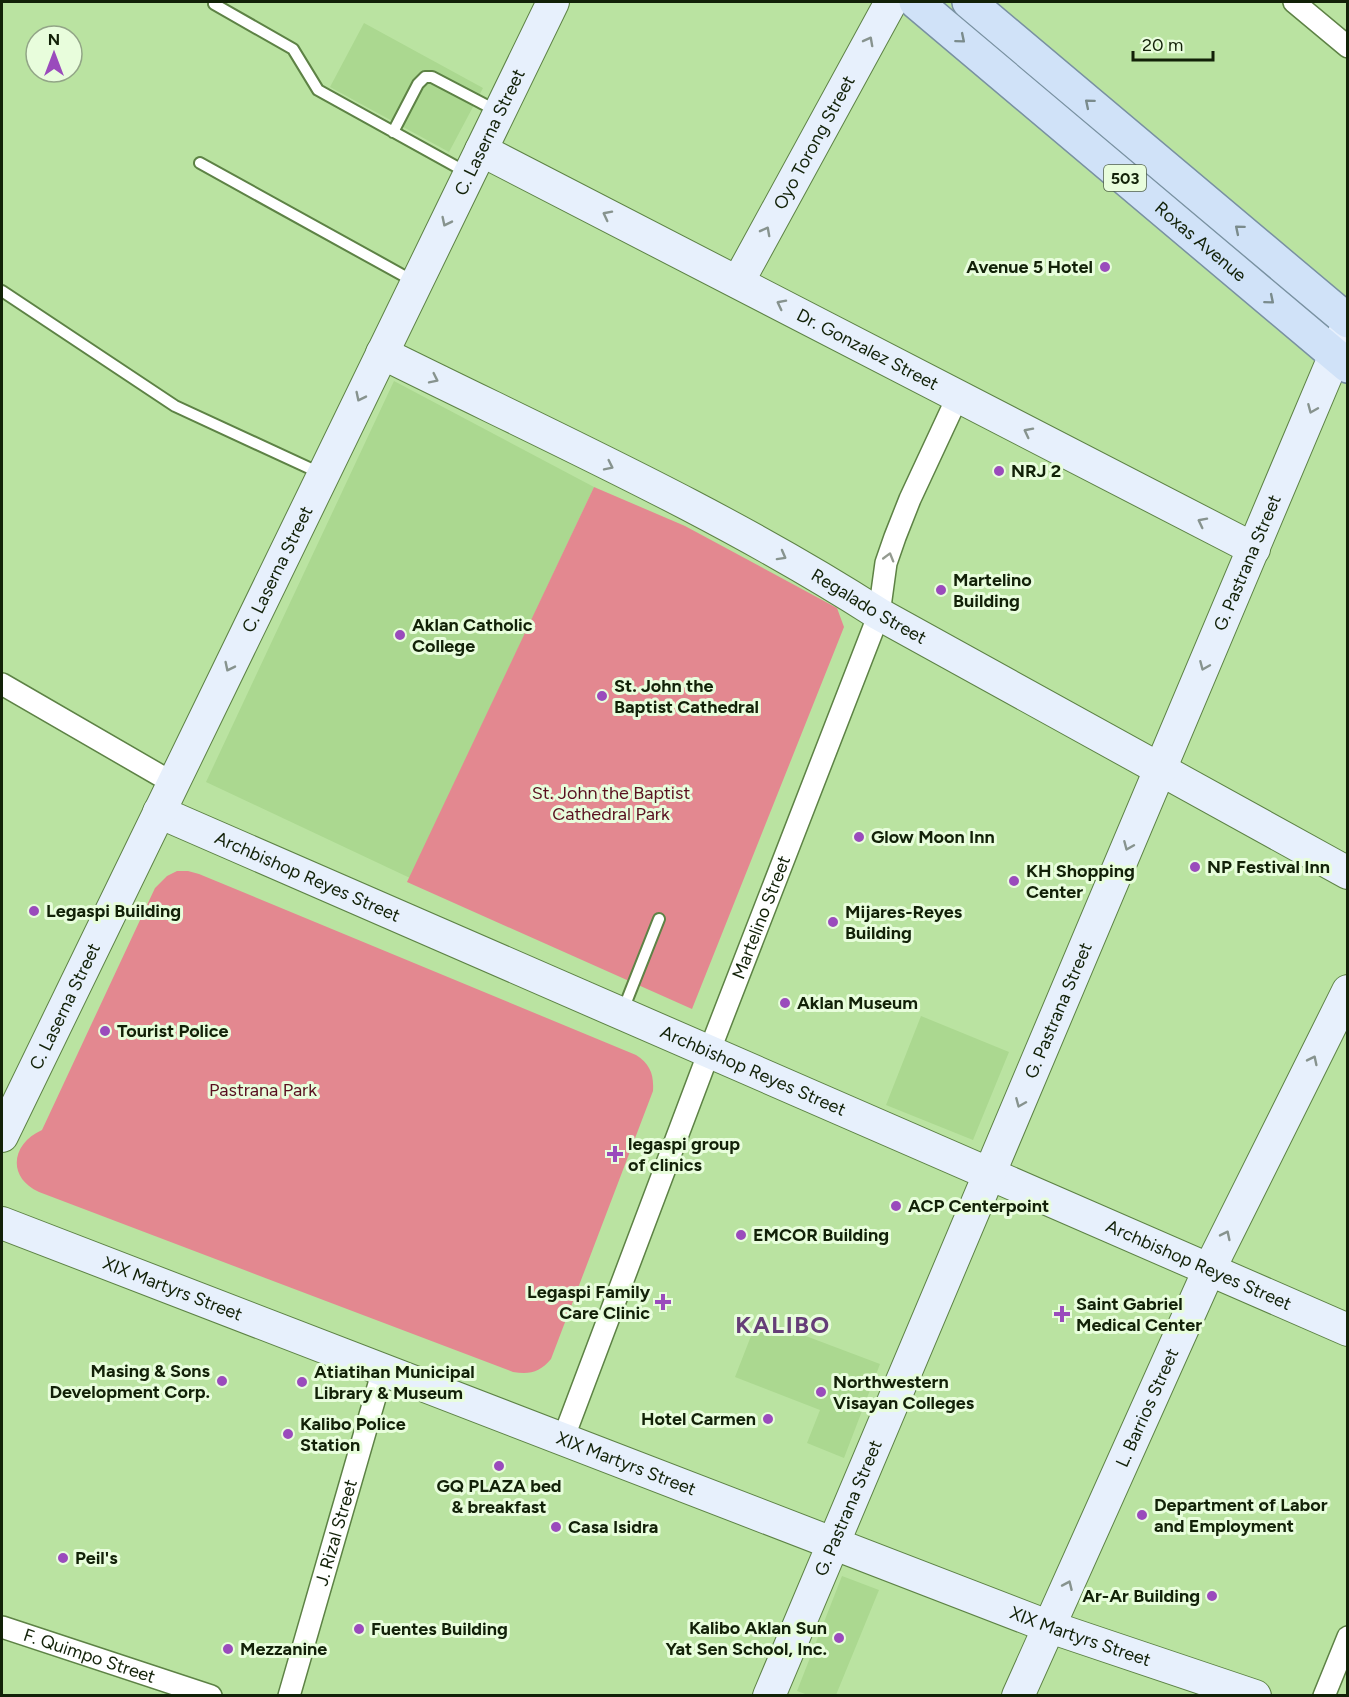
<svg xmlns="http://www.w3.org/2000/svg" width="1349" height="1697" font-family="Figtree,sans-serif">
<rect width="100%" height="100%" fill="#bae3a1"/>
<!-- built -->
<path fill="#abd890" d="M364,23L483,88L449,152L330,87Z
M394,381L594,487L410,878L206,782Z
M921,1016L1009,1052L973,1140L886,1105Z
M758,1318L880,1364L844,1458L807,1443L820,1410L735,1377Z
M842,1576L879,1590L836,1695H808L797,1691Z"/>
<!-- green -->
<path fill="#e38890" d="M594,487L685,526L837,608L844,627L692,1009L407,882Z
M177,871H188L199,874L636,1055C650,1064 654,1074 653,1091L551,1359C540,1372 530,1375 513,1372L39,1192C6,1177 12,1143 42,1130L155,888L167,876Z"/>
<g fill="none" stroke-linecap="round" stroke-linejoin="round">
<!-- lane casing -->
<g stroke="#5d8245" stroke-width="14">
<path id="lane" d="M214,4L293,49L318,90L466,172
M393,132L418,84L425,77H432L497,111
M200,163L415,282
M2,291L175,406L320,473
M623,1010L659,919"/>
</g>
<!-- street casing -->
<g stroke="#5d8245" stroke-width="24">
<g id="street">
<path d="M1294,2L1348,47"/>
<path d="M2,684L173,783"/>
<path id="s1" d="M563,1439L709,1052L879,614L886,563L895,537L910,499L958,396"/>
<path id="s2" d="M2,1627L211,1696"/>
<path id="s3" d="M289,1696L383,1370"/>
<path d="M1324,1696L1348,1637"/>
</g>
</g>
<!-- secondary casing -->
<g stroke="#5d8245" stroke-width="34">
<g id="secondary">
<path id="s4" d="M481,150L1254,549"/>
<path id="s5" d="M738,282L891,2"/>
<path id="s6" d="M382,353C549,436 722,513 879,614L1348,873"/>
<path id="s7" d="M159,812L1348,1330"/>
<path id="s8" d="M2,1136L553,2"/>
<path id="s9" d="M2,1223L1050,1627L1255,1696"/>
<path id="s10" d="M769,1696L1348,324"/>
<path id="s11" d="M1018,1696L1209,1270L1348,991"/>
</g>
</g>
<!-- primary casing -->
<g stroke="#7991a1" stroke-width="36">
<g id="primary">
<path id="s12" d="M916,2L1348,366"/>
<path d="M969,2L1348,321"/>
</g>
</g>
<!-- lane -->
<use href="#lane" stroke="#fff" stroke-width="10"/>
<!-- street -->
<use href="#street" stroke="#fff" stroke-width="21"/>
<!-- secondary -->
<use href="#secondary" stroke="#e7f0fc" stroke-width="32"/>
<!-- primary -->
<use href="#primary" stroke="#d0e2f8" stroke-width="33"/>
</g>
<!-- one-way arrows -->
<defs><path id="oneway-chevron" d="M-2-3.5L2.5 0L-2 3.5" fill="none" stroke-width="1.6" stroke-linecap="round" stroke-linejoin="round" transform="scale(1.5)"/></defs>
<g stroke="#7a8b8c">
<use href="#oneway-chevron" transform="translate(961 39) rotate(40)"/>
<use href="#oneway-chevron" transform="translate(1089 103) rotate(-140)"/>
<use href="#oneway-chevron" transform="translate(1239 229) rotate(-140)"/>
<use href="#oneway-chevron" transform="translate(1270 300) rotate(40)"/>
</g>
<g stroke="#87938e">
<use href="#oneway-chevron" transform="translate(869 41) rotate(-62)"/>
<use href="#oneway-chevron" transform="translate(607 215) rotate(-153)"/>
<use href="#oneway-chevron" transform="translate(446 222) rotate(116)"/>
<use href="#oneway-chevron" transform="translate(766 231) rotate(-62)"/>
<use href="#oneway-chevron" transform="translate(781 304) rotate(-153)"/>
<use href="#oneway-chevron" transform="translate(434 379) rotate(26)"/>
<use href="#oneway-chevron" transform="translate(360 397) rotate(116)"/>
<use href="#oneway-chevron" transform="translate(1312 409) rotate(113)"/>
<use href="#oneway-chevron" transform="translate(1028 432) rotate(-153)"/>
<use href="#oneway-chevron" transform="translate(609 466) rotate(26)"/>
<use href="#oneway-chevron" transform="translate(1202 522) rotate(-153)"/>
<use href="#oneway-chevron" transform="translate(782 556) rotate(29)"/>
<use href="#oneway-chevron" transform="translate(1204 666) rotate(113)"/>
<use href="#oneway-chevron" transform="translate(229 667) rotate(116)"/>
<use href="#oneway-chevron" transform="translate(1128 846) rotate(113)"/>
<use href="#oneway-chevron" transform="translate(1313 1060) rotate(-64)"/>
<use href="#oneway-chevron" transform="translate(1020 1103) rotate(113)"/>
<use href="#oneway-chevron" transform="translate(1226 1235) rotate(-64)"/>
<use href="#oneway-chevron" transform="translate(1068 1585) rotate(-66)"/>
</g>
<use stroke="#949b90" href="#oneway-chevron" transform="translate(889 557) rotate(-74)"/>
<!-- markers -->
<g fill="#9a4bbc" stroke="#e8fddc" stroke-width="2">
<circle cx="1105" cy="267" r="6"/>
<circle cx="999" cy="471" r="6"/>
<circle cx="941" cy="590" r="6"/>
<circle cx="400" cy="635" r="6"/>
<circle cx="602" cy="696" r="6"/>
<circle cx="859" cy="837" r="6"/>
<circle cx="1195" cy="867" r="6"/>
<circle cx="1014" cy="881" r="6"/>
<circle cx="34" cy="911" r="6"/>
<circle cx="833" cy="922" r="6"/>
<circle cx="785" cy="1003" r="6"/>
<circle cx="105" cy="1031" r="6"/>
<path d="M612 1145h6v6h6v6h-6v6h-6v-6h-6v-6h6z"/>
<circle cx="896" cy="1206" r="6"/>
<circle cx="741" cy="1235" r="6"/>
<path d="M660 1293h6v6h6v6h-6v6h-6v-6h-6v-6h6z"/>
<path d="M1059 1305h6v6h6v6h-6v6h-6v-6h-6v-6h6z"/>
<circle cx="222" cy="1381" r="6"/>
<circle cx="302" cy="1382" r="6"/>
<circle cx="821" cy="1392" r="6"/>
<circle cx="768" cy="1419" r="6"/>
<circle cx="288" cy="1434" r="6"/>
<circle cx="499" cy="1466" r="6"/>
<circle cx="1142" cy="1515" r="6"/>
<circle cx="556" cy="1527" r="6"/>
<circle cx="63" cy="1558" r="6"/>
<circle cx="1212" cy="1596" r="6"/>
<circle cx="359" cy="1629" r="6"/>
<circle cx="839" cy="1638" r="6"/>
<circle cx="228" cy="1649" r="6"/>
</g>
<g text-anchor="middle" dominant-baseline="central" stroke-width="6" stroke-linejoin="round" paint-order="stroke">
<!-- shield labels -->
<rect fill="#e8fddc" stroke="#526348" stroke-width="1.5" x="1104" y="165" width="42" height="26" rx="4.5"/>
<g font-size="16" font-weight="bold" fill="#122108">
<text x="1125" y="178">503</text>
</g>
<!-- street labels -->
<g font-size="18" fill="#122108" stroke="#e8fddc">
<text stroke="none"><textPath href="#s8" startOffset="1116">C. Laserna Street</textPath></text>
<text stroke="none"><textPath href="#s5" startOffset="159">Oyo Torong Street</textPath></text>
<text stroke="none"><textPath href="#s12" startOffset="372">Roxas Avenue</textPath></text>
<text stroke="none"><textPath href="#s4" startOffset="435">Dr. Gonzalez Street</textPath></text>
<text stroke="none"><textPath href="#s10" startOffset="1230">G. Pastrana Street</textPath></text>
<text stroke="none"><textPath href="#s8" startOffset="630">C. Laserna Street</textPath></text>
<text stroke="none"><textPath href="#s6" startOffset="549">Regalado Street</textPath></text>
<text stroke="none"><textPath href="#s7" startOffset="162">Archbishop Reyes Street</textPath></text>
<text stroke="none"><textPath href="#s1" startOffset="558">Martelino Street</textPath></text>
<text stroke="none"><textPath href="#s8" startOffset="144">C. Laserna Street</textPath></text>
<text stroke="none"><textPath href="#s10" startOffset="744">G. Pastrana Street</textPath></text>
<text stroke="none"><textPath href="#s7" startOffset="648">Archbishop Reyes Street</textPath></text>
<text stroke="none"><textPath href="#s7" startOffset="1134">Archbishop Reyes Street</textPath></text>
<text stroke="none"><textPath href="#s9" startOffset="183">XIX Martyrs Street</textPath></text>
<text stroke="none"><textPath href="#s11" startOffset="316">L. Barrios Street</textPath></text>
<text stroke="none"><textPath href="#s9" startOffset="669">XIX Martyrs Street</textPath></text>
<text stroke="none"><textPath href="#s10" startOffset="204">G. Pastrana Street</textPath></text>
<text stroke="none"><textPath href="#s3" startOffset="170">J. Rizal Street</textPath></text>
<text stroke="none"><textPath href="#s9" startOffset="1155">XIX Martyrs Street</textPath></text>
<text stroke="none"><textPath href="#s2" startOffset="92">F. Quimpo Street</textPath></text>
</g>
<!-- poi labels -->
<g font-size="18" font-weight="bold" fill="#122108" stroke="#e8fddc" text-anchor="start">
<text x="1093" y="267" text-anchor="end">Avenue 5 Hotel</text>
<text x="1011" y="471">NRJ 2</text>
<text x="953" y="580">Martelino<tspan x="953" dy="21">Building</tspan></text>
<text x="412" y="625">Aklan Catholic<tspan x="412" dy="21">College</tspan></text>
<text x="614" y="686">St. John the<tspan x="614" dy="21">Baptist Cathedral</tspan></text>
<text x="871" y="837">Glow Moon Inn</text>
<text x="1207" y="867">NP Festival Inn</text>
<text x="1026" y="871">KH Shopping<tspan x="1026" dy="21">Center</tspan></text>
<text x="46" y="911">Legaspi Building</text>
<text x="845" y="912">Mijares-Reyes<tspan x="845" dy="21">Building</tspan></text>
<text x="797" y="1003">Aklan Museum</text>
<text x="117" y="1031">Tourist Police</text>
<text x="628" y="1144">legaspi group<tspan x="628" dy="21">of clinics</tspan></text>
<text x="908" y="1206">ACP Centerpoint</text>
<text x="753" y="1235">EMCOR Building</text>
<text x="650" y="1292" text-anchor="end">Legaspi Family<tspan x="650" dy="21">Care Clinic</tspan></text>
<text x="1076" y="1304">Saint Gabriel<tspan x="1076" dy="21">Medical Center</tspan></text>
<text x="210" y="1371" text-anchor="end">Masing &amp; Sons<tspan x="210" dy="21">Development Corp.</tspan></text>
<text x="314" y="1372">Atiatihan Municipal<tspan x="314" dy="21">Library &amp; Museum</tspan></text>
<text x="833" y="1382">Northwestern<tspan x="833" dy="21">Visayan Colleges</tspan></text>
<text x="756" y="1419" text-anchor="end">Hotel Carmen</text>
<text x="300" y="1424">Kalibo Police<tspan x="300" dy="21">Station</tspan></text>
<text x="499" y="1486" text-anchor="middle">GQ PLAZA bed<tspan x="499" dy="21">&amp; breakfast</tspan></text>
<text x="1154" y="1505">Department of Labor<tspan x="1154" dy="21">and Employment</tspan></text>
<text x="568" y="1527">Casa Isidra</text>
<text x="75" y="1558">Peil's</text>
<text x="1200" y="1596" text-anchor="end">Ar-Ar Building</text>
<text x="827" y="1628" text-anchor="end">Kalibo Aklan Sun<tspan x="827" dy="21">Yat Sen School, Inc.</tspan></text>
<text x="371" y="1629">Fuentes Building</text>
<text x="240" y="1649">Mezzanine</text>
</g>
<!-- park labels -->
<g font-size="18" fill="#59101f" stroke="#e8fddc">
<text x="611" y="793">St. John the Baptist<tspan x="611" dy="21">Cathedral Park</tspan></text>
<text x="263" y="1090">Pastrana Park</text>
</g>
<!-- district labels -->
<g font-size="24" font-weight="bold" letter-spacing="1.5" fill="#653e77" stroke="#e8fddc">
<text x="783" y="1324">KALIBO</text>
</g>
</g>
<!-- border -->
<rect width="1349" height="1697" fill="none" stroke="#122108" stroke-width="6"/>
<!-- north arrow -->
<g transform="translate(54 54)"><circle r="28" fill="#e8fddc" stroke="#92a587" stroke-width="1.5"/>
<path d="M0-4.5L10 22L0 15L-10 22Z" fill="#9a4bbc"/>
<text y="-9" font-size="16" font-weight="bold" text-anchor="middle" fill="#122108">N</text>
</g>
<!-- scale -->
<path d="M1133 51v9h80v-9" fill="none" stroke="#122108" stroke-width="3"/>
<text x="1142" y="51" font-size="18" fill="#122108" stroke="#e8fddc" stroke-width="4.5" paint-order="stroke">20 m</text>
</svg>
